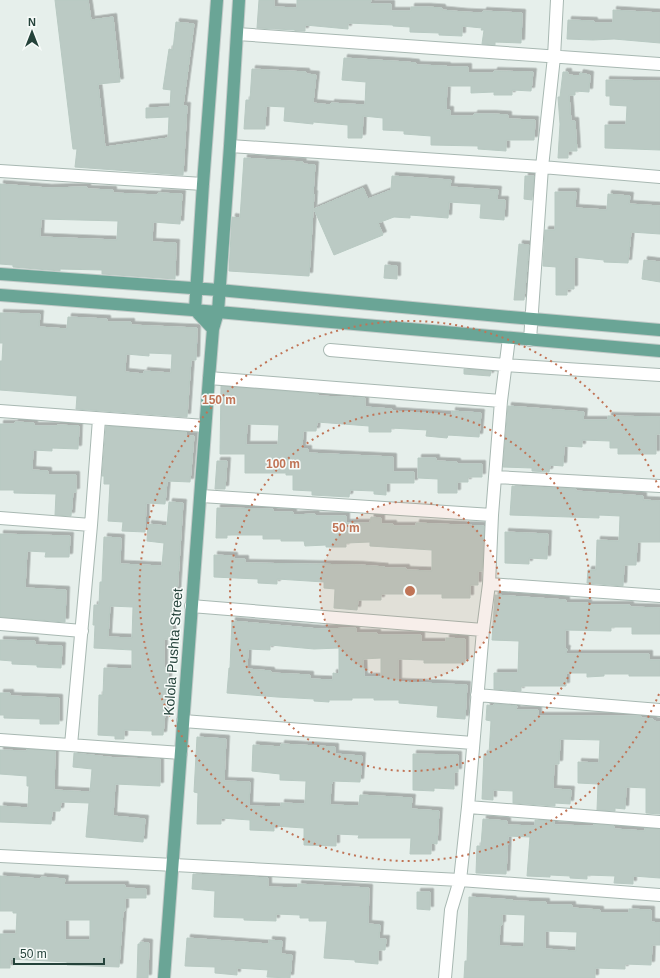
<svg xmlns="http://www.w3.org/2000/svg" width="660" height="978" font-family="Helvetica,sans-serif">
<defs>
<filter id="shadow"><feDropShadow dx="3.5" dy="-3.5" stdDeviation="0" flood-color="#0004"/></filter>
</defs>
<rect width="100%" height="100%" fill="#e6efeb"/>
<!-- building -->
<path fill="#bbcac4" stroke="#b8c9c2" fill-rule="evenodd" filter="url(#shadow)" d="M55,0H88L91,20L113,17L120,82L98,84L105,147L168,138L169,117L146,118V108L170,107L171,90L163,89L169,49L173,50L176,22L194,24L183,106H187L183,175L75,167L77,149H73Z
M259,0H274V7L297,8V0H371L370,4H391V11H411V7H427L442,8V10L463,12L483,13V11L522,13L521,43L495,42V45L482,44L484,30H481L482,28L462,26V36L439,35V33L410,32V27L393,26V25L348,23V29L305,25V31H295V30L257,28Z
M613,10L660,13V43L614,39L593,40L567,39L568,20L594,21V23H613Z
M344,58L407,62L416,63V65L447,66V67H468V73H494V71L533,72L531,91L512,90V95H494V92L471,93V86H447L446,110H450V116H474V114H493L508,115V119L535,120L534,140H506V151L478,149V146L431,145V136L404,134V131L383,130V118L363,116L362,138H348V125L313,122V124L284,121L285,107L266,106L265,129H244L246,100H250L252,69L306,72V74L316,75L313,103L331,105V103L365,105L366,82L342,80Z
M563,72H568V75L579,76L580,73L590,75L589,92L575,91V95H569L571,121H575L577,151H568V158H558L560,124L558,97H560Z
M606,80L660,81V150L605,148V125H626L627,106L610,105V96H606Z
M244,158L303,162L302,164L315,165L313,194H314L309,276L229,271L232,217L240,218Z
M392,176L451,180L450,187L498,190L497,200H505L504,220L480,218L481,204L449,202L448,218L410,215V218L394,217L378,223L383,235L334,255L314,209L363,188L368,199L391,190Z
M525,176H534L532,200L524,199Z
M0,184L48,188L87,187V189L113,190V193L158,195V193L182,194L180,224L153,222L152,242L176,243L175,279L102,274V270L60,269V271L13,267V265L0,264ZM41,219L118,221L117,240L40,237Z
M555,192H576L575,208L607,210L608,194L630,196L629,204L660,206V234L631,232L628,263L604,262V260L574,257V289H567V295H556V267L543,266L545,230H555Z
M519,244L529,245L524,300H514Z
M644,260L660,262V282L642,279Z
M385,265L397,266V279L384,278Z
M0,313L40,314L39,327L67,329L68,317L107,319V322H131V325L197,328L196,360H191L187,417L76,409L77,396L0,390V361H2L3,343H0ZM149,353L172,354L171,373L144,371V374L125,372L126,354L149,356Z
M464,369L491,371L490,376L464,374Z
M221,386L318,394V396L365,398V407L392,409V411L452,415V411L481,413L479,437L448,435L447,438L426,436L427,430L391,428V432H369V426L317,422L316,431H303L302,449H308V453L393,457V472H414V483H386V495L374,494V491L350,490L349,497L312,495V491L293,490V475H286V473H245V454H220ZM247,424L279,425L278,445H246Z
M508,406L584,412L583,420H608V416L660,417V434H656V454H618V448H610V441L582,440V447L564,446L563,466L550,465L549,472L532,471V468L503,467Z
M15,422L34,423V426H57V425L79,426L78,449L52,448V451L33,450L32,470L48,471V475H76V492H73L71,516L55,515L56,494L14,493V490H0V424H15Z
M106,426L186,432V436H194L190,482L167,481L165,504L146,503L145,532L122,531L123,522L108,521L110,484H104V476H102Z
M418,458H436V461L457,462V464H482V477H468V482H457V493H438V479L418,478Z
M217,461H227L225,489H215Z
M512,486L576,489V491L643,496V500L660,501V542H637L636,565H624L623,586L587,583L588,570H596L597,540L619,541L620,516L599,515V518L510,515Z
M169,502L183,503L176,610L173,609L172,639H164V668H169L163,735H152V731L124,730V739H115V736L98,735L99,695H103L104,668L132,669V650L94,648L95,625H93L94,605H99L100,582H102L104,537L121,538L120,564L162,566L164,543L147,541L148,524L167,526ZM110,606L133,607L132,638L108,637Z
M217,508L273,509V512H293V515L315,514L316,516H346V523H370L371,517L381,518V524H393V526H416V523L484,526L482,571H478V585H470V598H442V594H381V600H358L357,610L334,608L335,589L324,588V582L277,579V584L258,583V579L214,577V555L234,556V559H245V563L360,565L385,567L384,568H406V570L432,571V550L370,546V542L346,543V547H326V545L305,546L304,541H281V539H263V535H227V538H216Z
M505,532L548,534L547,559L529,558V564L505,563Z
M0,534L70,536L69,557H45L46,552L27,551L25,588L66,590L65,622L0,617Z
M495,595L566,600V603H588V605H630V607L660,608V634H632V627H611V631L565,630V649H567L566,654H649V660H660V676H629V674H604V676L587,677V673H566V686H521V691L494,689V673H518L519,641L492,640Z
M232,621L319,629L356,628V633H377V635H421V642H446V638L465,639V663H424V660L398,659V682L467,685L465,719L437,717L438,706L399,703V700H374V698H352V700H329V702L314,701V699L277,697L227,693L229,668H230ZM270,645L314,649L339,648V674L333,673V680L310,679V675L271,673V671L247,669L248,649L270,650ZM381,658V677H364L363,659Z
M0,640L35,641V645L62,646L61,668L37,667V665L12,664V661L0,660Z
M0,693H10V696L59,698V724H40V719L4,718V715H0Z
M494,704L517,706L516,710H538V716H641V718L653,719V721L660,722V814L646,813V788L626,787L625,809L615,808V811L597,810L598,784L578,783V762L599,763L600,740L560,739L559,764H554L553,789L571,790L570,804L555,803V806L513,803V791L493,790V800L482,799L484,754H489L491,721L486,720L487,705L494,706Z
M197,737L226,739L224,781L250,782L249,806L281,807V803L305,804L306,781L280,780V774L252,771L253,745L281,747V744L335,747V754L362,756L360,782L332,781V784H331L330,805L359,806L360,795L412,798L411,809L439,811L437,844L431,843V854H410L411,838H358L359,835L336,834V846L304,845V828L274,826V831L250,830V820L221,818V824H197L198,793L194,792Z
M27,749L55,751L54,790L90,792L92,769L73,767L74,753L116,758L160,759V786L115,784L113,816L145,819L143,842L86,837L89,803L61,802L60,811H52L51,824L0,822V806L28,808L29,786H27V776L0,774V750L27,751Z
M413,754L458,755V772H454V789L434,788V791L413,790Z
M483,819L507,821V825L535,826V820L554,821V825L594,826V824L614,826V829L645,831V828L660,829V878L633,876V884L614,883L615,876L587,875V879L570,878V876L550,875V877L527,876L530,837L508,836L506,874L476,873L477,846H481Z
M193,874L268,878V887L298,888V884L369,888L368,924L380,925L379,939H386L385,950H378V964L355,962V960L324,958L327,921H309V918H300V915L276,914V921L244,920V918L214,917L215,891L192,889Z
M0,876L41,879V877L65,879L64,885H125V888L146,889V898H125V911H123L119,967L67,965V962L10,959V968H0V934H16L17,913H13V911H0ZM65,920H90V940H65Z
M417,892H430V910L417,909Z
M469,897L513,900V901L546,902V905H572V908L600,910V913H629V909L651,910V922L660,923V945H652L651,965L625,964V969L595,968V978H464L465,961H467ZM502,914L525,915L524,947L499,946L500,925H502ZM545,931L577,932L576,951L545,949Z
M187,938L269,944V940L282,941L281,954L292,955L290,978L267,977L268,970L237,968V975L215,973V967L185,966Z
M140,942L149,943L148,978H137L138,944H140Z"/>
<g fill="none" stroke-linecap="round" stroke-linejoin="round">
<!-- minor casing -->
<g stroke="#a8b8b2" stroke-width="14">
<path id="minor" d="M237,34L660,64
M230,146L542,167L660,177
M0,171L203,184
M530,340L542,167L554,57L557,0
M330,350L505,365L660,375
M209,378L501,401
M0,411L205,426
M496,477L660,486
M201,496L492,515
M0,518L91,525
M489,584L660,596
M191,606L483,630
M0,624L82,631
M477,695L660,710
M183,721L473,743
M0,740L181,753
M71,745L91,525L99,419
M468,807L660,822
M0,856L460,880L660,895
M445,978L451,910L460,880L468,807L483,630L489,584L492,515L501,401L509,338"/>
</g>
<!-- major casing -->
<g stroke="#c2cac8" stroke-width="14">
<path id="major" d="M0,274L219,290L510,317L660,330
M0,295L218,312L660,351
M213,329L195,310L203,184L217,0
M164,978L209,378L213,329L218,312L230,146L239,0"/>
</g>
<!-- minor -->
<use href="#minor" stroke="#fff" stroke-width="12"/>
<!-- major -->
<use href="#major" stroke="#6aa596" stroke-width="12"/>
</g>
<!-- distance rings -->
<circle cx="410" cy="591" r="90" fill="#c07456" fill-opacity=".12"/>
<g fill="none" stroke="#c07456" stroke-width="2" stroke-dasharray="2 4">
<circle cx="410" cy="591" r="90"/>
<circle cx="410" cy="591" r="180"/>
<path d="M659 694A270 270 0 1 1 659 488"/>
</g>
<g text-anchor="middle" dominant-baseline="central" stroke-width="3" stroke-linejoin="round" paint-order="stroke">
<!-- street labels -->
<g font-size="14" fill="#24423a" stroke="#f7fbf9">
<text transform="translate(173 652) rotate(-86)">Kolola Pushta Street</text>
</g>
</g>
<circle cx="410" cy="591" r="6" fill="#c07456" stroke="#f7fbf9" stroke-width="2"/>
<g font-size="12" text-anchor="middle" font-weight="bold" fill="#c07456" stroke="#f7fbf9" stroke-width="3" stroke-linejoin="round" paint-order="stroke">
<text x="219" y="404">150 m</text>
<text x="283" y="468">100 m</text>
<text x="346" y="532">50 m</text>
</g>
<!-- north arrow -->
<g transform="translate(32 32)" stroke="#f7fbf9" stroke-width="3" paint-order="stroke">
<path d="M0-3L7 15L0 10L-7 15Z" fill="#24423a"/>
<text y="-6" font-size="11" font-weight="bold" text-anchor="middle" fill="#24423a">N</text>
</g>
<!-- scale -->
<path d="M14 958v6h90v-6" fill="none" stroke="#24423a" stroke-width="2"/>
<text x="20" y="958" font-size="12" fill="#24423a" stroke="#f7fbf9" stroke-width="3" paint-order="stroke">50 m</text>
</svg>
